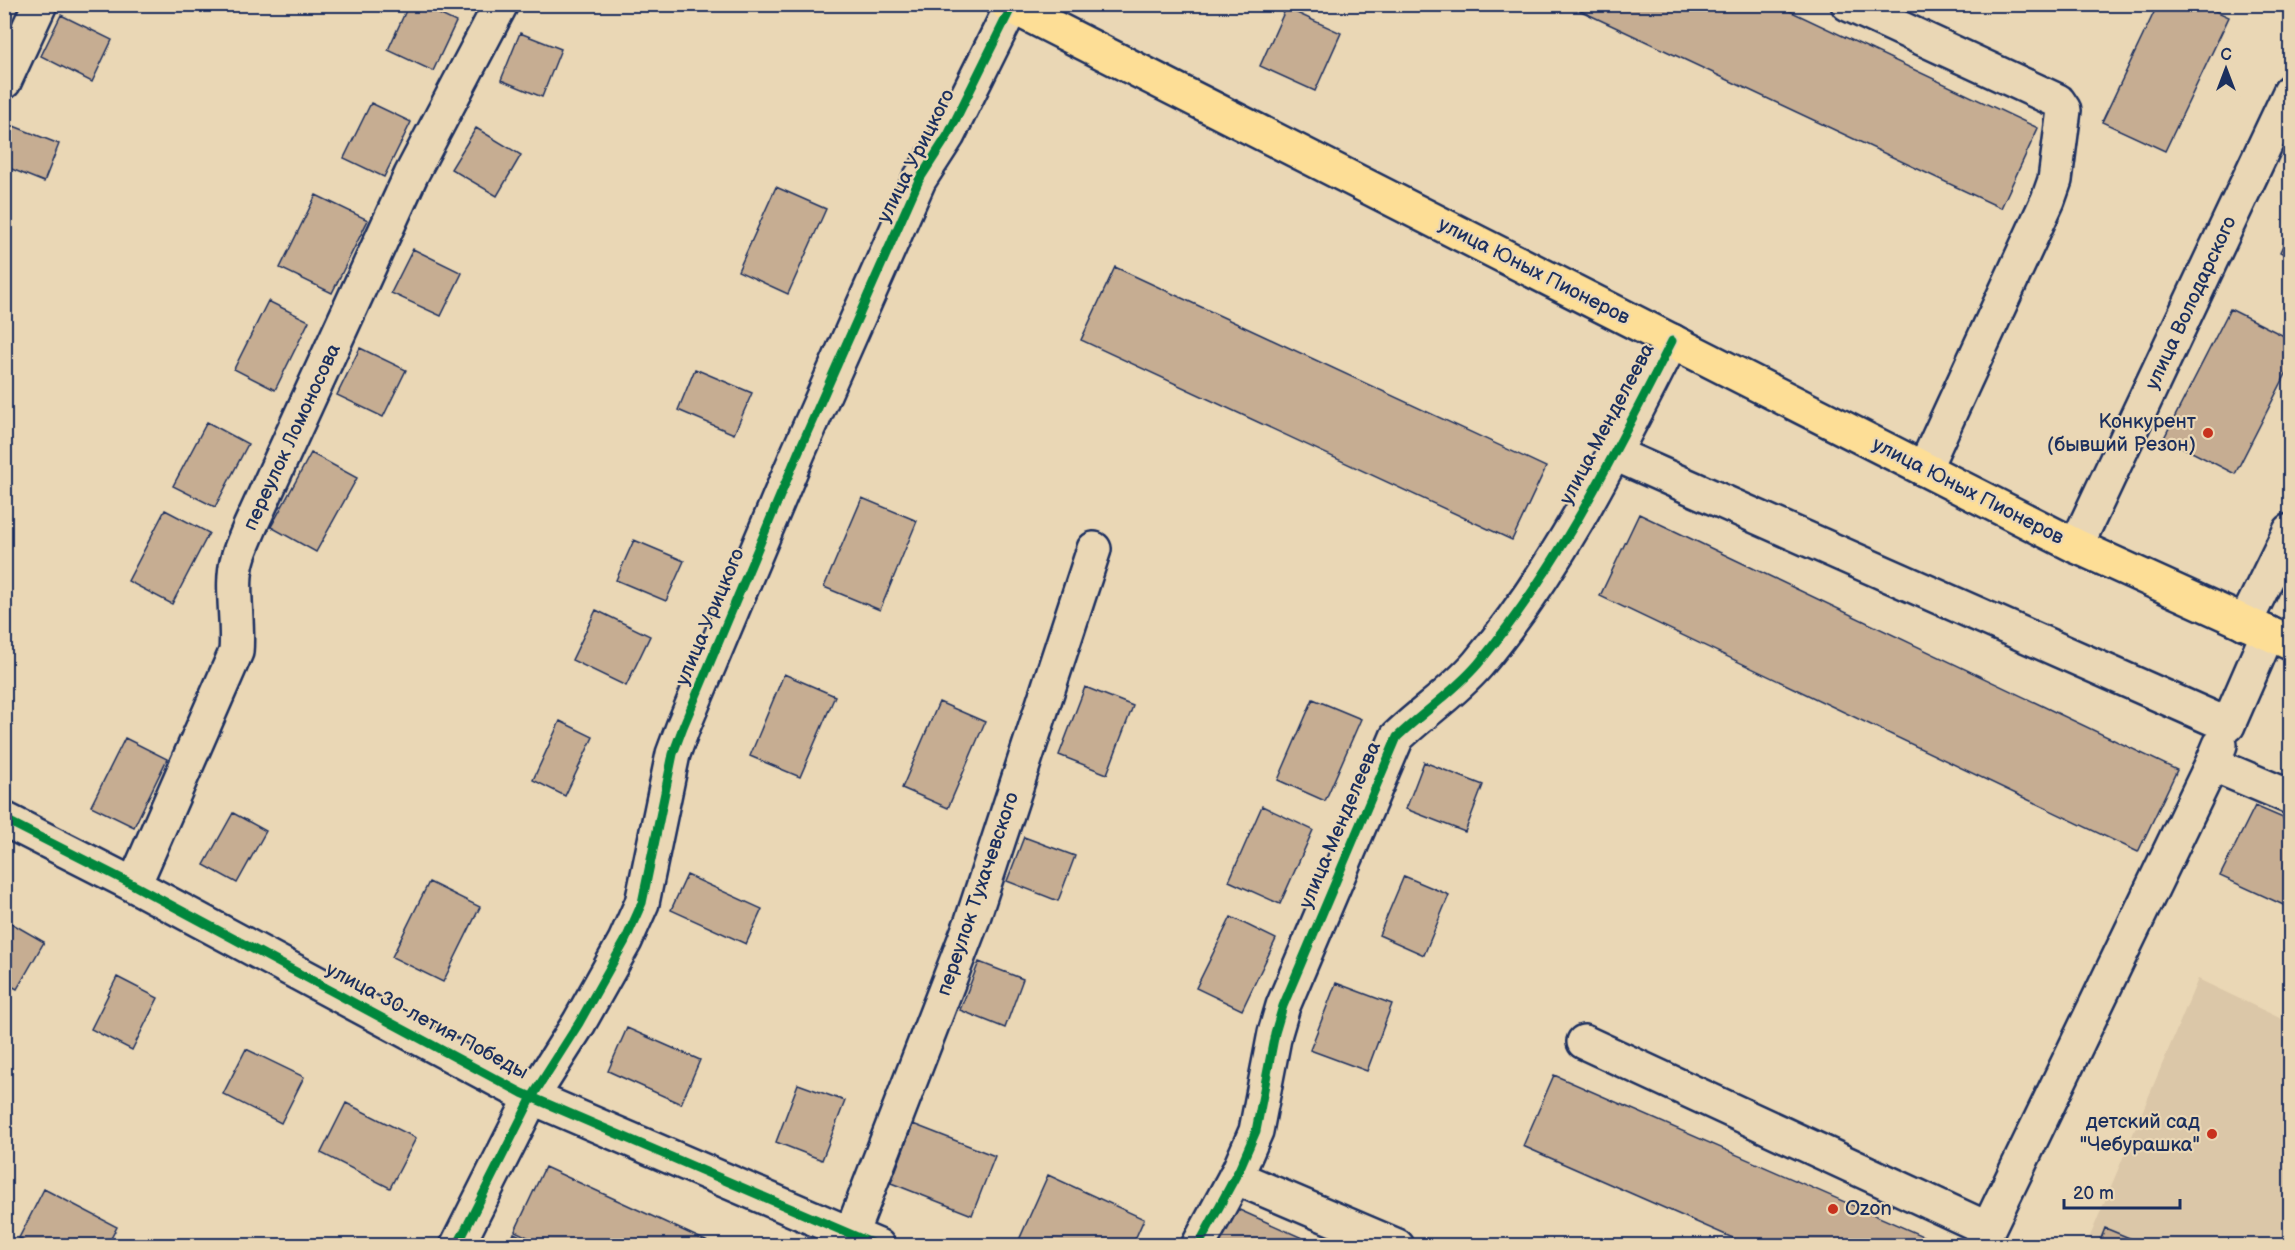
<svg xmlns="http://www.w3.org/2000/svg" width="2295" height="1250" font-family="'Balsamiq Sans',sans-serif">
<rect width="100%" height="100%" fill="#ead7b5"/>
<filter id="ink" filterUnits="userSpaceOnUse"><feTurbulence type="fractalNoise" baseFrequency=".0167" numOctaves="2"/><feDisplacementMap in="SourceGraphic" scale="12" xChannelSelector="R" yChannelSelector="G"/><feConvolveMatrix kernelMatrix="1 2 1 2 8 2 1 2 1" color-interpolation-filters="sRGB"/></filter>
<g filter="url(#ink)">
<!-- built -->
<path fill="#dbc7a8" d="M2198,979L2290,1023V1245L2086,1246Z"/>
<!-- building -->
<path fill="#c6ad92" stroke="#1b2f5e" stroke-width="1.5" d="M409,4H418L456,22L433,71L388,50Z
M1566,4H1775L2038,128L2001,208Z
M2158,4H2210L2209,8L2229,17L2165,151L2102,122Z
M1286,8L1341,33L1315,91L1260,66Z
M61,15L112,40L92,82L41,56Z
M520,33L561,49L542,97L501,80Z
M371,103L411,122L384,177L344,158Z
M11,125L59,144L44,182L4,166V141Z
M476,128L521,155L497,196L451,169Z
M776,187L826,209L788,294L738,271Z
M316,195L368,220L332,293L280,268Z
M2290,230V257L2280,252Z
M413,249L462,273L441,316L391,293Z
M1115,267L1546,467L1512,540L1081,340Z
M268,301L309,321L275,390L234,369Z
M2230,309L2290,339V366L2235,474L2164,438Z
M360,348L406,370L383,417L337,395Z
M695,369L752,393L734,434L678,410Z
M207,422L248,444L215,507L173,486Z
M311,453L357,478L316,552L271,527Z
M862,498L917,521L880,610L824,587Z
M165,510L209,533L172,604L128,581Z
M1639,514L2177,770L2138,852L1600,596Z
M634,540L684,561L666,601L616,580Z
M596,610L650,636L626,686L572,660Z
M784,674L835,696L800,777L750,756Z
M1085,687L1133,706L1107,774L1059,755Z
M1313,699L1361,719L1325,801L1278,780Z
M939,702L985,722L948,808L902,788Z
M560,721L593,737L565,796L533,780Z
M125,738L167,759L134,827L91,806Z
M1424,762L1483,785L1465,832L1406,809Z
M1262,806L1313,830L1280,904L1229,881Z
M2255,806L2290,821V908L2220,876Z
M233,813L266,831L237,883L204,865Z
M1024,837L1075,856L1058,901L1007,881Z
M687,875L762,909L746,944L671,910Z
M1404,876L1449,895L1424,955L1379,935Z
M429,882L480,907L443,982L392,957Z
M1231,917L1276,939L1242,1010L1196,988Z
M4,919L44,942L17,989L4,982Z
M979,962L1023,979L1005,1028L960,1010Z
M117,977L158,998L132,1050L91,1029Z
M1336,983L1392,1004L1367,1071L1310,1050Z
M627,1028L700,1060L681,1104L608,1071Z
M246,1049L304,1077L281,1123L223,1094Z
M1554,1075L1941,1244L1940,1246H1751L1523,1146Z
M798,1084L845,1101L822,1160L776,1142Z
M346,1103L416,1138L390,1188L321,1153Z
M913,1124L995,1156L972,1215L891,1183Z
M545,1167L717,1246H546L515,1231Z
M1048,1175L1144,1219L1132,1246H1031L1019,1240Z
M44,1189L117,1227L107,1246H34L19,1238Z
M1226,1204L1320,1246H1207Z
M2105,1228L2149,1246H2098Z
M514,1233L540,1246H509Z"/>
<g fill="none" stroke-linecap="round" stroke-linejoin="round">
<!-- minor casing -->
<g stroke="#1b2f5e" stroke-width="38">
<path id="minor" d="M1848,4L2058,101L2064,110L2055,180L2048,200L1924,469
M4,82L40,4
M1615,454L2228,725L2268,633
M2076,546L2290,92
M2245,623L2290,531
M2220,745L2212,764L2290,797
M4,819L128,882L522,1093L878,1246
M134,885L236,652C239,623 230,584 238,558C241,547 246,537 250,527L411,175L501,4
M1584,1042L1988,1229L2212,764
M1235,1177L1397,1246
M851,1234L972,921L1094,549
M457,1246L532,1097L579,1023L625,941L642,903L673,754L683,727L798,453L919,180L948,135L1013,4
M1198,1246L1239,1170L1256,1131L1275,1033L1283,1006L1397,737C1423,712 1454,692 1478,664C1559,567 1615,453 1672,341"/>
</g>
<!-- major casing -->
<g stroke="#1b2f5e" stroke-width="38">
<path id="major" d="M1007,4L2076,546L2290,643"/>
</g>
<!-- minor -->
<use href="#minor" stroke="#ead7b5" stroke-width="33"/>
<!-- major -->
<use href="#major" stroke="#fdde96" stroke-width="33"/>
<!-- cycleway casing -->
<g stroke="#ead7b5" stroke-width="13">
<path id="cycleway" d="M4,819L128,882L522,1093L878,1246
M457,1246L532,1097L579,1023L625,941L642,903L673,754L683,727L798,453L919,180L948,135L1013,4
M1198,1246L1239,1170L1256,1131L1275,1033L1283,1006L1397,737C1423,712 1454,692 1478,664C1559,567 1615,453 1672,341"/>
</g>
<!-- cycleway -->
<use href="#cycleway" stroke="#00873e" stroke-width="9"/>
</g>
</g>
<!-- markers -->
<g fill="#c8321e" stroke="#ead7b5" stroke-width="2">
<circle cx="2208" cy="433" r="6"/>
<circle cx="2212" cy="1134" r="6"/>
<circle cx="1833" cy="1209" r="6"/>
</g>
<g text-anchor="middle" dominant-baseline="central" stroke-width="4.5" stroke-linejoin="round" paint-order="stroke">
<!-- street labels -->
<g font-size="20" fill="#1b2f5e" stroke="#ead7b5">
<text transform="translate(916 156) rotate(-63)">улица Урицкого</text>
<text transform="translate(1534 271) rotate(27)">улица Юных Пионеров</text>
<text transform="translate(2191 303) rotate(-65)">улица Володарского</text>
<text transform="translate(1607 424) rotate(-62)">улица Менделеева</text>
<text transform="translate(292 437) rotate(-65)">переулок Ломоносова</text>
<text transform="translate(1968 491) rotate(27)">улица Юных Пионеров</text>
<text transform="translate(710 617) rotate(-67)">улица Урицкого</text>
<text transform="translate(1340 825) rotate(-67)">улица Менделеева</text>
<text transform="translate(978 894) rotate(-71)">переулок Тухачевского</text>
<text transform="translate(427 1021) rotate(28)">улица 30-летия Победы</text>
</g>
<!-- poi labels -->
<g font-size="20" fill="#1b2f5e" stroke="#ead7b5" text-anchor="end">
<text x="2196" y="422">Конкурент<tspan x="2196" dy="23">(бывший Резон)</tspan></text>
<text x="2200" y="1122">детский сад<tspan x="2200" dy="23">"Чебурашка"</tspan></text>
<text x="1845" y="1209" text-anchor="start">Ozon</text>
</g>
</g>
<!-- margin -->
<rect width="2295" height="1250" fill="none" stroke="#ead7b5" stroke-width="24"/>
<rect x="12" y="12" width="2271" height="1226" fill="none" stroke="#1b2f5e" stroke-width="2" filter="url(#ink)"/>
<!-- north arrow -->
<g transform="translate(2226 69)" stroke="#ead7b5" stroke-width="4.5" paint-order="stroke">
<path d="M0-4.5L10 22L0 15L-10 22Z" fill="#1b2f5e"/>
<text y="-9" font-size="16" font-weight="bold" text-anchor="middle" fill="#1b2f5e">С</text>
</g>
<!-- scale -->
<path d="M2064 1199v9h116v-9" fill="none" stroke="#1b2f5e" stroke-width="3"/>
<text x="2073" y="1199" font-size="18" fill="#1b2f5e" stroke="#ead7b5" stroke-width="4.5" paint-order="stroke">20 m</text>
</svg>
